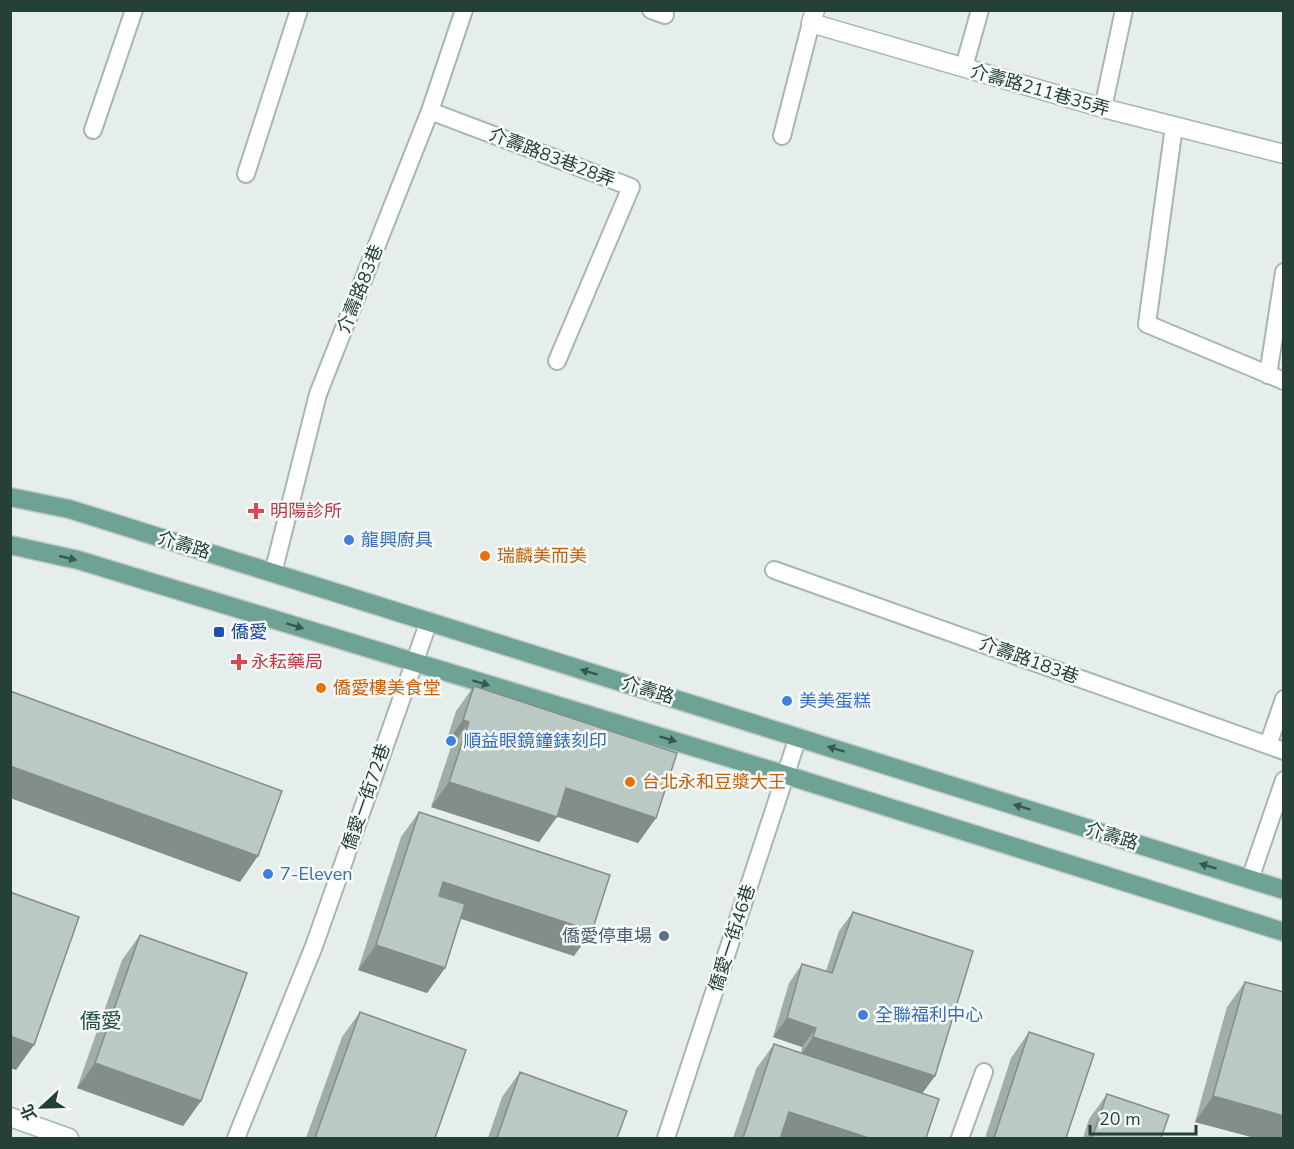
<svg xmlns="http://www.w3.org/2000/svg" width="1294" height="1149" font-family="'Nunito Sans','Noto Sans TC',sans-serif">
<rect width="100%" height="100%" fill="#e6eeeb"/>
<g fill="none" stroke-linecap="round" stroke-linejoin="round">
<!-- lane casing -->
<g stroke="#a8b6b2" stroke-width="20">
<path id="lane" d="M651,10L665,15
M964,67L980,10
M1103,108L1124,10
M430,111L631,187L557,361
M1174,126L1147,324L1284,381
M93,130L134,10
M782,136L811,23
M246,174L299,10
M1268,375L1284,272
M774,570L1284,751
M273,573L318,394L430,111L464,10
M1268,745L1284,699
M1250,879L1284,780
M236,1138L314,946L429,621
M666,1138L798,737
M960,1138L984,1072"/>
</g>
<!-- street casing -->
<g stroke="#a8b6b2" stroke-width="21">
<path id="street" d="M815,10L811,23L1103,108L1284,154
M10,1117L69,1138"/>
</g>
<!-- primary casing -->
<g stroke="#c2cac8" stroke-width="21">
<path id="primary" d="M10,497L69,509L1284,890
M10,545L78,560L786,775L1284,932"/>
</g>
<!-- lane -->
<use href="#lane" stroke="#fff" stroke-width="16"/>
<!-- street -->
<use href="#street" stroke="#fff" stroke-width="18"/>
<!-- primary -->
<use href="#primary" stroke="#6da295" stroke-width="18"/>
</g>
<!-- wall -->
<path fill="#a1ada9" d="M474,686L656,818L638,843L557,816L539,842L431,807L451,747L445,745L456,711Z
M419,812L574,956L461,919L445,968L427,993L358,970L401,837Z
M853,912L935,1076L922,1093L926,1138H733L756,1069L774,1044L801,1053L802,1047L773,1037L789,983L802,964L826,971L839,931Z
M140,935L201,1101L183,1126L77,1088L122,960Z
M1245,982L1284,1138H1255L1195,1122L1227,1007Z
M360,1012L435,1138H306L342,1037Z
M1029,1032L1066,1138H985L1011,1058Z
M520,1072L617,1138H488L502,1097Z
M1107,1094L1161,1138H1083L1089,1119Z"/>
<!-- shaded-wall -->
<path fill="#838d89" d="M463,720L469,722L451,747L445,745Z
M10,766L258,856L240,882L10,798Z
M449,782L557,817L539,842L431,807Z
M566,788L656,818L638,843L549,814Z
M443,882L592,931L574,956L426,907Z
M376,945L445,968L427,993L358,970Z
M787,1018L816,1028L802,1047L773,1037Z
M10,1036L34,1045L16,1070L10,1068Z
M813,1037L935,1076L921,1095L800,1056Z
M95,1063L201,1101L183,1126L77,1088Z
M1213,1096L1284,1116V1138H1255L1195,1122Z
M789,1112L869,1138H775Z"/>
<!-- building -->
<path fill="#bbc9c4" stroke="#838d89" stroke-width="1.5" d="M474,686L677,753L656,818L566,788L557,817L449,782L469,722L463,720Z
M10,691L282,791L258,856L10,766Z
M419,812L610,875L592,931L443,882L439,896L465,904L445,968L376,945Z
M10,892L79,917L34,1045L10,1036Z
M853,912L973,951L935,1076L813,1037L816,1028L787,1018L802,964L832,973Z
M140,935L247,973L201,1101L95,1063Z
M1245,982L1284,992V1116L1213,1096Z
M360,1012L466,1050L435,1138H315Z
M1029,1032L1094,1054L1066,1138H994Z
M774,1044L939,1099L926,1138H869L789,1112L781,1136L789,1138H743Z
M520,1072L627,1111L617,1138H497Z
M1107,1094L1169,1115L1161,1138H1092Z"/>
<!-- one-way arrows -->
<defs><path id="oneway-solid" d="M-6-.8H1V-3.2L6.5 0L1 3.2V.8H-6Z" transform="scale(1.5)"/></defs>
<g fill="#375850">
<use href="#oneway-solid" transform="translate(68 558) rotate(13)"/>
<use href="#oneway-solid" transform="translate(295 626) rotate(17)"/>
<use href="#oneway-solid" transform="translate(589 672) rotate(-163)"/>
<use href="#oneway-solid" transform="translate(481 683) rotate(17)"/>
<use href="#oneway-solid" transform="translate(668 739) rotate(17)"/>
<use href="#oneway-solid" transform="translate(836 749) rotate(-163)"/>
<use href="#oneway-solid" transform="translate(1022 807) rotate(-163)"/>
<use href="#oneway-solid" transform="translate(1208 866) rotate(-163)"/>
</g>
<!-- markers -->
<g fill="#e0444e" stroke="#f7fbf9" stroke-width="2">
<path d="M253 502h6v6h6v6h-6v6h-6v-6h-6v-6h6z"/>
<path d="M236 653h6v6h6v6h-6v6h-6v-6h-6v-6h6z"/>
</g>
<g fill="#3f7fe0" stroke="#f7fbf9" stroke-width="2">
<circle cx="349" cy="540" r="6"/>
<circle cx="787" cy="701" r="6"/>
<circle cx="451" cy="741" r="6"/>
<circle cx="268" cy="874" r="6"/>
<circle cx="863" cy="1015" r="6"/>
</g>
<g fill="#e8710a" stroke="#f7fbf9" stroke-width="2">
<circle cx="485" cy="556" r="6"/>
<circle cx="321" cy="688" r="6"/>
<circle cx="630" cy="782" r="6"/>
</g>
<rect fill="#1a4fb4" stroke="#f7fbf9" stroke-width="2" x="213" y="626" width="12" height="12" rx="3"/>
<circle fill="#5c6f8a" stroke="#f7fbf9" stroke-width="2" cx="664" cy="936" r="6"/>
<g text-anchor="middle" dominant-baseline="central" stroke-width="5" stroke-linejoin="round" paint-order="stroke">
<!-- street labels -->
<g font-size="18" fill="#254039" stroke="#f7fbf9">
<text transform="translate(1040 90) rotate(16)">介壽路211巷35弄</text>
<text transform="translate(552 157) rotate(21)">介壽路83巷28弄</text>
<text transform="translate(360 289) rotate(-68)">介壽路83巷</text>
<text transform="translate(184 545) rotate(17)">介壽路</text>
<text transform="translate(1029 660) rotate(20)">介壽路183巷</text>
<text transform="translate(648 690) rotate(17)">介壽路</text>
<text transform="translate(366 797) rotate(-71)">僑愛一街72巷</text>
<text transform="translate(1112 836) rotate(17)">介壽路</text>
<text transform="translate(732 938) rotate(-72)">僑愛一街46巷</text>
</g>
<!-- health labels -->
<g font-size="18" fill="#be3a42" stroke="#f7fbf9" text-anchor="start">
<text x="270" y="511">明陽診所</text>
<text x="251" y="662">永耘藥局</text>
</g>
<!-- shop labels -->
<g font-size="18" fill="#366cbe" stroke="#f7fbf9" text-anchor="start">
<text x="361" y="540">龍興廚具</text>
<text x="799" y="701">美美蛋糕</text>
<text x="463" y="741">順益眼鏡鐘錶刻印</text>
<text x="280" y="874">7-Eleven</text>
<text x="875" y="1015">全聯福利中心</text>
</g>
<!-- food labels -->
<g font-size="18" fill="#c56008" stroke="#f7fbf9" text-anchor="start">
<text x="497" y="556">瑞麟美而美</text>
<text x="333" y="688">僑愛樓美食堂</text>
<text x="642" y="782">台北永和豆漿大王</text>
</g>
<!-- transit labels -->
<g font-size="18" fill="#164399" stroke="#f7fbf9" text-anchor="start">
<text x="231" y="632">僑愛</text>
</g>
<!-- service labels -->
<g font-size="18" fill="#4e5e75" stroke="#f7fbf9" text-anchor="end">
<text x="652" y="936">僑愛停車場</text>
</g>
<!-- quarter labels -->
<g font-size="21" fill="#225247" stroke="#f7fbf9">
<text x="101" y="1021">僑愛</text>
</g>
</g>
<!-- border -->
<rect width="1294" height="1149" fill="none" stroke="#254039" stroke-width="24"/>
<!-- north arrow -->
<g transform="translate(42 1107) rotate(248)" stroke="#f7fbf9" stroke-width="4.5" paint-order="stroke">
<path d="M0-4.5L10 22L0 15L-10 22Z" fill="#254039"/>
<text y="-9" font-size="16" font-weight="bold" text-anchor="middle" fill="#254039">北</text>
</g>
<!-- scale -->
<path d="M1090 1125v9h106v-9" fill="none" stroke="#254039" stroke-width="3"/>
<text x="1099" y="1125" font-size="18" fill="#254039" stroke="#f7fbf9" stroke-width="4.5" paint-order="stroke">20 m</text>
</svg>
